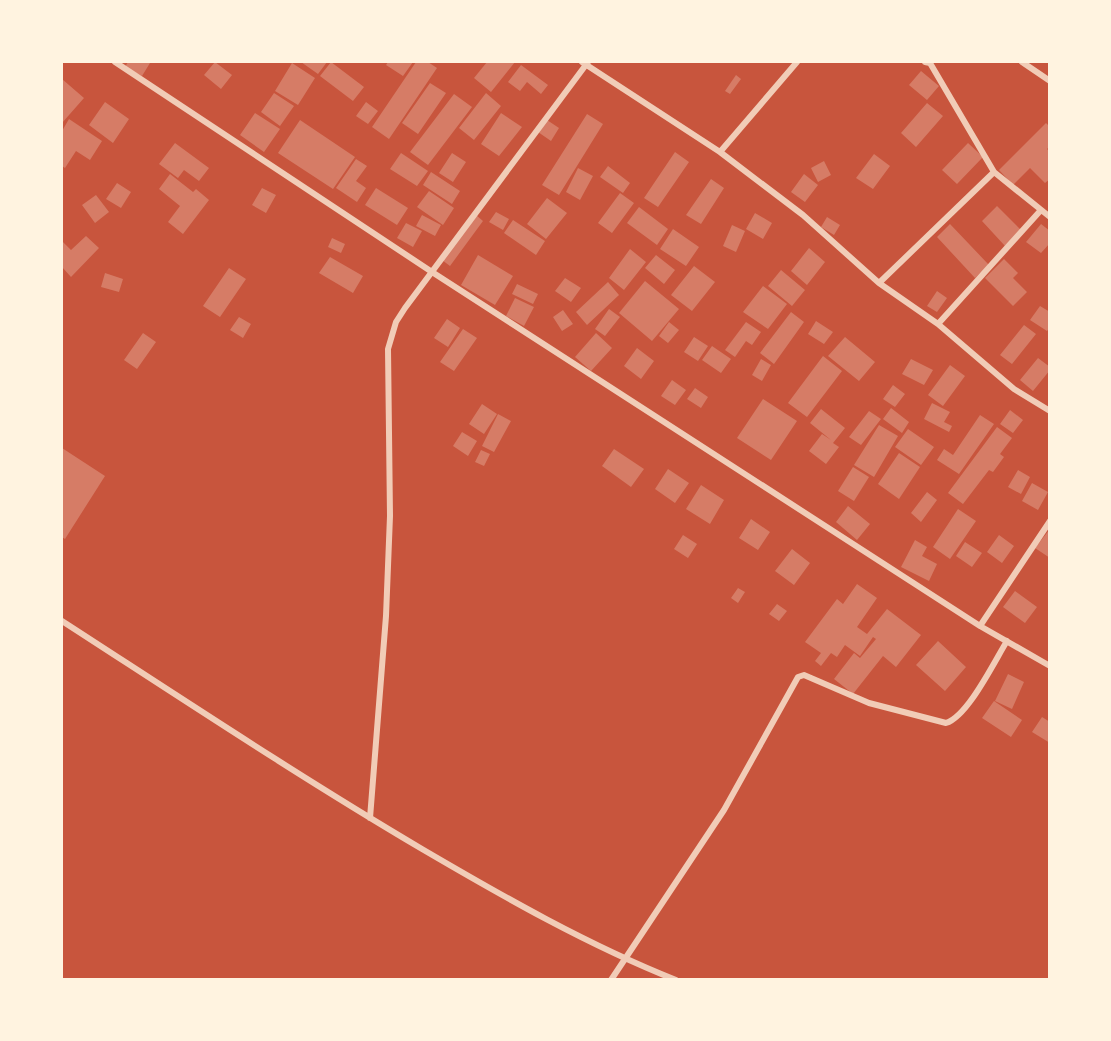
<svg xmlns="http://www.w3.org/2000/svg" width="1111" height="1041" font-family="'Public Sans',sans-serif">
<rect width="100%" height="100%" fill="#c8553d"/>
<!-- building -->
<path fill="#d67c66" d="M128,62H148L150,63L142,76L125,67Z
M215,62L232,75L221,89L204,75Z
M301,62H327L318,74Z
M331,62L364,87L353,101L320,76Z
M388,62H413L403,76L386,65Z
M416,62H428L437,68L389,139L372,127Z
M487,62H515L491,92L474,78Z
M292,63L315,78L298,105L275,91Z
M521,65L548,85L541,94L527,82L520,91L508,82Z
M921,71L939,86L927,100L909,85Z
M736,75L741,79L730,94L725,91Z
M62,79L84,98L62,123Z
M430,83L446,93L418,134L402,123Z
M274,93L294,106L280,126L261,112Z
M486,93L501,106L474,140L459,128Z
M454,94L472,107L428,165L410,152Z
M105,102L129,119L113,143L89,125Z
M366,102L378,111L368,124L356,116Z
M927,103L943,116L916,147L901,133Z
M255,113L280,129L264,152L240,135Z
M501,113L522,127L499,156L481,144Z
M587,114L603,124L559,195L542,185Z
M69,119L102,141L90,160L76,151L65,168L62,166V131Z
M300,120L355,157L333,189L278,153Z
M547,120L559,128L551,141L538,132Z
M1046,123L1050,127V146L1047,149L1050,152V179L1045,183L1030,168L1013,185L999,170Z
M175,143L209,168L199,181L184,170L178,178L159,164Z
M968,143L983,157L957,184L942,170Z
M675,152L689,162L658,207L644,198Z
M401,153L428,171L417,186L390,169Z
M452,153L466,162L453,182L439,173Z
M874,154L890,166L873,189L856,178Z
M356,159L367,166L356,181L366,188L357,202L336,188Z
M824,161L831,175L818,182L811,168Z
M608,166L630,183L623,193L600,177Z
M578,168L593,176L580,200L566,192Z
M431,172L460,191L452,204L423,185Z
M170,174L193,192L196,189L209,200L183,234L168,222L180,206L159,189Z
M804,174L818,185L805,202L791,192Z
M711,179L724,188L701,224L686,215Z
M117,183L131,192L121,208L106,199Z
M262,188L276,195L266,213L252,205Z
M376,188L408,208L397,225L365,205Z
M429,191L454,208L443,225L417,207Z
M620,193L634,203L612,233L598,223Z
M96,195L109,212L95,223L82,205Z
M547,198L567,213L546,239L527,224Z
M997,206L1021,230L1005,246L982,221Z
M639,207L668,229L657,245L627,223Z
M496,212L509,219L503,230L489,222Z
M755,213L772,223L763,239L746,229Z
M422,215L441,225L435,236L416,226Z
M476,215L483,221L450,266L442,260Z
M827,217L840,225L834,235L821,227Z
M513,220L545,241L536,255L504,233Z
M406,223L422,231L413,247L397,238Z
M950,224L989,265L975,278L937,237Z
M1041,224L1050,231V243L1041,253L1026,242Z
M732,225L745,231L736,252L723,246Z
M673,229L699,247L686,266L660,249Z
M86,236L99,248L71,277L62,267V241L71,250Z
M332,238L345,244L341,253L328,247Z
M809,248L825,262L807,285L791,271Z
M630,249L646,262L624,290L609,278Z
M478,255L513,276L495,305L461,285Z
M656,255L675,270L664,284L645,268Z
M330,257L363,276L353,293L319,273Z
M1004,259L1018,273L1013,278L1027,292L1013,306L985,278Z
M694,266L715,282L692,311L671,295Z
M229,268L246,279L220,317L203,306Z
M781,270L805,290L792,306L768,286Z
M105,273L123,279L119,292L101,287Z
M565,278L581,288L571,302L555,291Z
M645,281L679,309L652,341L619,313Z
M608,282L619,295L587,325L576,312Z
M517,284L538,294L533,304L512,294Z
M763,286L787,304L768,329L743,312Z
M937,291L947,298L937,312L927,306Z
M515,298L534,307L524,326L506,316Z
M1040,306L1050,312V327L1047,331L1030,320Z
M609,309L620,317L605,336L595,329Z
M563,310L573,324L562,331L553,317Z
M791,312L804,322L774,364L760,353Z
M239,317L251,324L243,338L230,330Z
M447,319L460,328L448,347L434,338Z
M816,321L833,332L824,344L808,334Z
M669,322L679,330L668,343L659,336Z
M746,322L761,332L752,345L746,341L735,357L725,350Z
M1024,325L1036,334L1012,364L1000,355Z
M463,329L477,338L454,371L440,362Z
M143,333L156,342L137,369L124,360Z
M596,333L612,348L591,371L575,357Z
M694,337L708,346L698,361L684,352Z
M845,337L875,362L859,381L828,356Z
M712,346L731,359L721,373L702,360Z
M637,348L654,361L641,379L624,366Z
M823,356L842,371L807,417L788,403Z
M1038,358L1050,367V370L1033,391L1020,380Z
M761,359L771,365L762,381L752,375Z
M911,359L933,370L924,385L902,374Z
M950,365L965,376L943,406L928,395Z
M672,380L686,390L675,405L661,396Z
M893,385L905,394L895,407L883,399Z
M695,388L708,397L701,408L687,399Z
M763,399L797,421L771,460L737,438Z
M932,403L950,412L944,422L952,426L949,432L924,419Z
M482,404L497,414L484,434L469,424Z
M891,408L909,422L902,433L883,419Z
M821,409L845,428L833,443L839,447L826,464L809,451L822,434L831,440L810,423Z
M1010,410L1023,420L1013,433L1000,424Z
M869,411L881,419L861,445L849,437Z
M498,414L511,421L494,452L482,446Z
M980,415L994,424L959,474L937,460L944,449L953,455Z
M879,425L898,436L874,477L854,465Z
M997,427L1012,438L1000,454L1004,457L993,472L989,470L963,504L948,493Z
M908,429L934,447L921,465L895,447Z
M462,432L477,441L468,456L453,446Z
M62,448L105,476L65,539L62,537Z
M614,449L644,469L631,487L602,466Z
M481,450L490,454L484,466L475,462Z
M899,453L920,467L899,499L878,484Z
M853,467L869,477L854,501L838,491Z
M668,469L689,483L675,503L655,489Z
M1018,470L1030,477L1021,494L1008,487Z
M1032,483L1048,492L1038,510L1022,501Z
M701,485L724,500L710,524L686,509Z
M927,492L937,500L921,522L911,513Z
M848,506L870,524L857,540L836,522Z
M958,509L976,521L950,559L933,547Z
M751,519L770,532L758,550L739,538Z
M1050,529V558L1035,548Z
M683,535L697,544L688,558L674,549Z
M999,535L1014,546L1002,563L987,552Z
M915,540L927,547L922,556L937,564L929,581L901,567Z
M965,542L982,553L972,567L956,556Z
M792,549L810,563L794,585L775,571Z
M857,584L877,598L857,627L867,634L887,609L921,635L896,667L883,656L853,694L834,679L854,653L860,658L876,639L873,637L860,656L845,645L837,657L831,653L821,666L815,661L821,653L805,642L837,599L843,604Z
M738,588L745,592L738,603L731,598Z
M1015,591L1037,607L1025,623L1003,607Z
M777,604L787,611L779,621L769,614Z
M938,641L966,667L945,691L916,665Z
M1008,674L1024,682L1012,709L995,701Z
M994,701L1022,720L1011,737L982,718Z
M1042,717L1050,722V743L1032,732Z"/>
<g fill="none" stroke-linecap="round" stroke-linejoin="round">
<!-- minor -->
<path stroke="#f1ccb7" stroke-width="6" d="M115,62L432,272L980,626L1050,666
M582,62L720,152L803,215L879,283L938,324L1014,389L1050,411
M925,62L930,63L994,172L1050,217
M1022,62L1050,81
M720,152L797,62
M879,283L994,172
M938,324L1041,210
M62,621C181,698 300,777 422,849C504,897 588,945 676,980
M980,626L1050,521
M370,818L386,616L390,516L388,349L396,322L405,308L588,62
M611,980L724,810L798,677L804,675L869,703L946,723C968,716 994,662 1007,641"/>
</g>
<!-- border -->
<rect width="1111" height="1041" fill="none" stroke="#fff3e0" stroke-width="126"/>
</svg>
